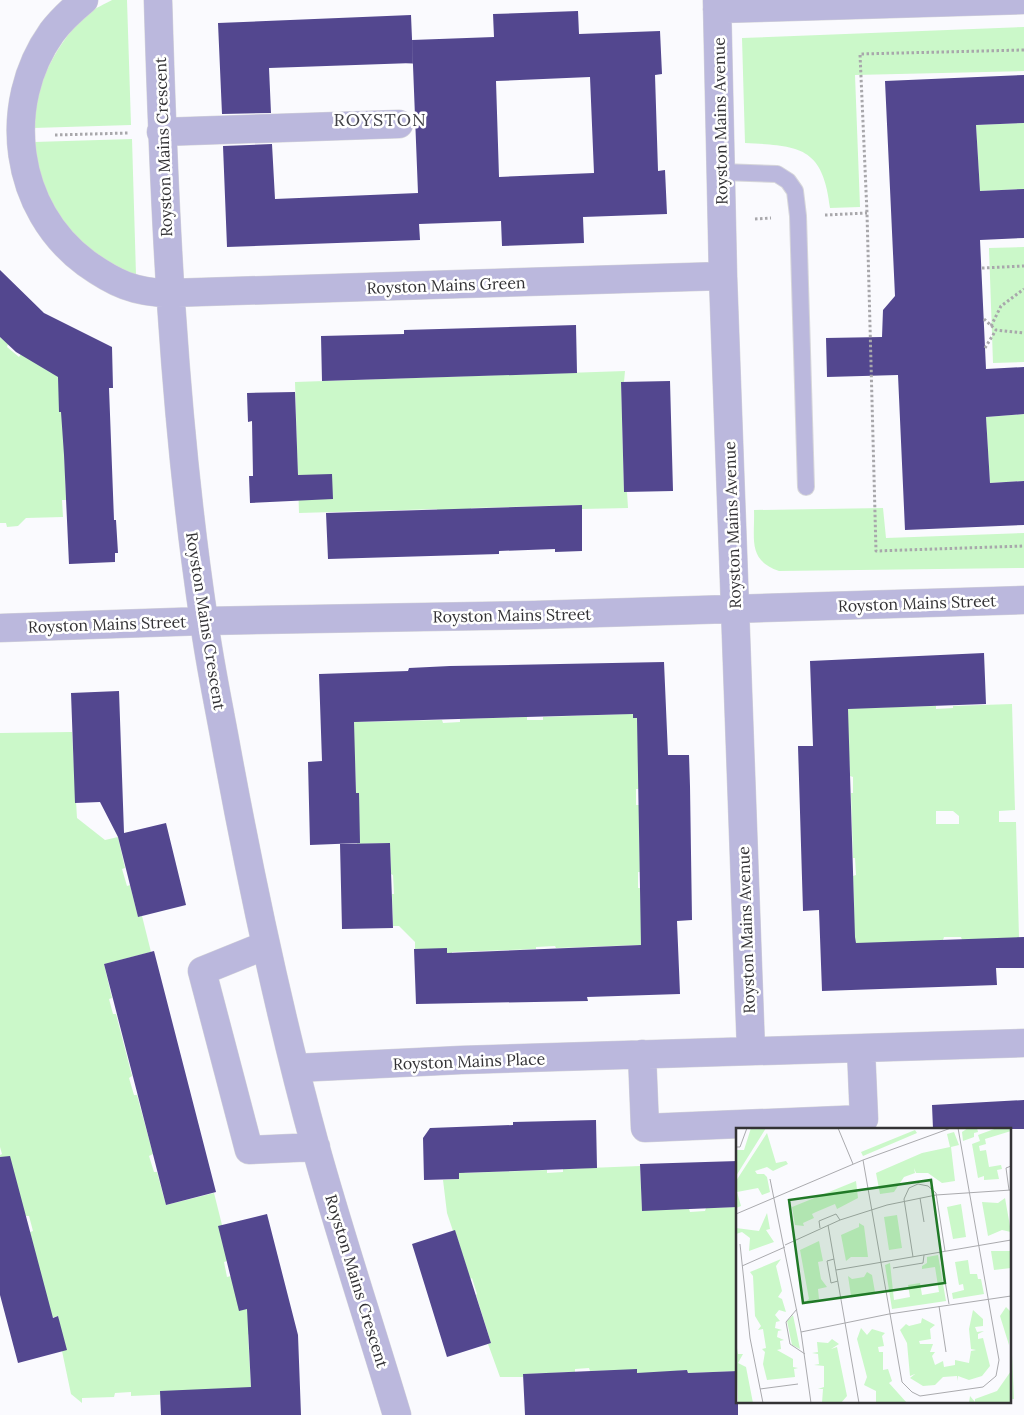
<svg xmlns="http://www.w3.org/2000/svg" width="1024" height="1415" font-family="Lora,serif">
<rect width="100%" height="100%" fill="#fafafe"/>
<!-- green -->
<path fill="#cbf8c9" fill-rule="evenodd" d="M112,0H127L131,125L33,128C33,88 58,39 89,13C95,8 105,4 112,0Z
M1024,27V71L855,75L860,207L830,208C823,146 799,146 745,143L742,38Z
M1024,123V189L980,191L976,125Z
M132,139L136,275C87,255 55,223 40,172C37,162 34,153 34,142Z
M1024,247V362L993,363L989,248Z
M0,337L8,344L7,347L19,357L21,354L62,378L59,396V412H63L66,500H62L63,517L26,518L18,526L7,527L6,523H0Z
M625,371L624,382L621,383L624,492H627L628,508L582,509L581,505L471,508V511L438,513L437,509L299,513L295,382Z
M1024,414V481L990,483L986,417Z
M883,508L886,538L1024,533V568L779,571C747,560 755,539 754,510Z
M846,703L852,708L936,706V709L953,708V706L1012,704L1015,810L999,811V822H1016L1019,938L962,940L961,937H944L943,940L856,948L855,937L821,938L854,909L853,876L856,875L855,858H853L851,793H853V777L850,776ZM936,811H953L959,816V824H936Z
M633,709L634,718L665,717L639,789H636V805H639L640,872H638V888H641L645,951L638,945L556,948L555,946L536,947V949L452,952V959L415,949V942L399,926H393L392,894H394L393,875L391,874L390,843L357,844V812L359,793H356L355,761H324L353,717L360,722L442,720L443,723L460,722V719L527,717V720H543V717L627,714Z
M72,732L77,818L105,840L118,837L125,868L122,869L127,886L130,885L138,917L142,916L151,952L104,964L112,998L109,999L113,1014H116L132,1076L129,1078L134,1095H137L153,1154L149,1156L154,1172H157L166,1205L214,1193L222,1225L227,1261L224,1262L227,1277L231,1276L276,1301L248,1335L251,1385L254,1391L196,1390V1393L131,1396V1392L115,1393L114,1397L82,1398V1403L71,1394L62,1351L58,1316L48,1319L30,1232L33,1231L29,1216H26L0,1159V1155L2,1154L0,1147V733Z
M640,1166L642,1210L689,1209L690,1212L705,1211L706,1208L738,1207V1371L688,1373L687,1370L637,1375V1370L590,1371L589,1368L575,1369V1372L523,1374V1377H500L488,1344L491,1343L476,1295L477,1294L472,1278L470,1279L455,1231H453L447,1213L443,1180L459,1179V1168L465,1173L547,1170V1173L563,1172V1169Z
M1010,1310L1014,1399H1010Z"/>
<!-- building -->
<path fill="#53478f" fill-rule="evenodd" d="M578,11L579,34L660,31L662,74L655,75L658,171L665,170L667,214L583,217L584,243L502,246L501,221L419,224L420,240L227,247L223,146L272,144L275,199L418,193L412,40L494,37L493,14ZM590,77L594,173L499,177L496,81Z
M411,15L413,63L269,68L271,113L222,114L218,23Z
M1024,75V123L976,125L980,191L1024,189V238L980,240L986,369L1024,367V414L986,417L990,483L1024,481V525L905,530L898,375L827,377L826,338L882,337L883,310L895,296L885,81Z
M0,270L44,313L112,347L113,388H109L114,520H116L118,553H115V562L69,564L64,455L61,412H59L58,377L16,352L0,337Z
M576,325L577,373L322,381L321,336L404,334V330Z
M670,381L673,491L624,492L621,382Z
M295,392L298,475L332,474L333,499L250,503L249,476H253L252,421L248,422L247,393Z
M582,505V551L555,552V549L499,551V554L328,559L326,513Z
M984,653L986,704L848,709L855,937L856,943L1024,937V968H996L997,985L822,991L819,910L803,911L798,746H813L810,661Z
M664,662L668,755H689L690,786L692,920L677,921L680,994L587,997L588,1001L416,1004L414,949L447,948V953L641,945L637,718H633V714L354,722L356,793H359L360,843L310,845L308,762L322,761L319,674L408,671L409,668L450,666Z
M119,691L124,833L166,823L186,905L138,917L118,837L100,802L75,803L71,693Z
M390,843L393,928L342,929L340,844Z
M154,951L216,1192L166,1205L104,964Z
M1024,1100V1129H933L932,1105Z
M596,1120L597,1168L459,1173V1179L424,1180L423,1138L430,1128L513,1125V1122Z
M10,1156L53,1318L58,1316L67,1350L18,1363L0,1295V1157Z
M738,1161V1207L642,1211L640,1164Z
M267,1214L298,1335L301,1415H161L160,1391L251,1387L247,1309L239,1311L218,1226Z
M455,1230L491,1343L447,1357L412,1244Z
M637,1369V1373L687,1370L688,1373L738,1371V1415H525L523,1374Z"/>
<g fill="none" stroke-linecap="round" stroke-linejoin="round">
<!-- service casing -->
<g stroke="#d6d6da" stroke-width="18">
<path id="service" d="M721,172L777,174L788,181L795,191L798,216L806,487"/>
</g>
<!-- minor casing -->
<g stroke="#d6d6da" stroke-width="29">
<path id="minor" d="M84,0C72,10 61,20 52,32C0,105 14,210 86,263C114,283 135,293 170,293L723,276
M158,0C164,207 173,415 204,621C209,659 217,697 224,735C249,872 278,1010 315,1145C340,1235 370,1325 397,1415
M717,0L723,276L751,1051
M717,9L1024,0
M161,132L399,124
M0,628L204,621L534,615L1024,600
M266,945L202,971L249,1150L316,1147
M642,1054L645,1128L864,1119L861,1049
M296,1068L461,1060L1024,1043"/>
</g>
<!-- path -->
<path stroke="#a8a7ab" stroke-width="3" stroke-dasharray="2.5 2.5" stroke-linecap="butt" d="M1024,50L860,54L867,213L876,551L1024,546
M55,135L128,133
M825,215L867,213
M755,219L771,218
M982,268L1024,266
M984,319L996,330L1024,333
M991,326L1001,306L1024,289
M985,348L996,330"/>
<!-- service -->
<use href="#service" stroke="#bbb8dd" stroke-width="16"/>
<!-- minor -->
<use href="#minor" stroke="#bbb8dd" stroke-width="28"/>
</g>
<g text-anchor="middle" dominant-baseline="central" stroke-width="5" stroke-linejoin="round" paint-order="stroke">
<!-- street labels -->
<g font-size="16" fill="#333235" stroke="#fff">
<text transform="translate(720 121) rotate(-91)">Royston Mains Avenue</text>
<text transform="translate(163 147) rotate(-92)">Royston Mains Crescent</text>
<text transform="translate(446 285) rotate(-2)">Royston Mains Green</text>
<text transform="translate(732 525) rotate(-92)">Royston Mains Avenue</text>
<text transform="translate(917 603) rotate(-2)">Royston Mains Street</text>
<text transform="translate(512 615) rotate(-1)">Royston Mains Street</text>
<text transform="translate(206 621) rotate(81)">Royston Mains Crescent</text>
<text transform="translate(107 624) rotate(-2)">Royston Mains Street</text>
<text transform="translate(746 930) rotate(-92)">Royston Mains Avenue</text>
<text transform="translate(469 1061) rotate(-2)">Royston Mains Place</text>
<text transform="translate(357 1281) rotate(73)">Royston Mains Crescent</text>
</g>
<!-- neighbourhood labels -->
<g font-size="18" letter-spacing="1" fill="#424247" stroke="#fff">
<text x="380" y="119">ROYSTON</text>
</g>
</g>
<!-- overview -->
<g transform="translate(736 1128)">
<rect width="275" height="275" fill="#fafafe"/>
<path d="M15,0H30L0,48V22H8ZM232,0H241L242,4L238,5V9L227,13L226,4ZM261,0H275V3L249,11L250,16L243,18L244,23L250,22L253,39L265,37L266,41L261,42L263,51L248,52V48L242,50L236,16L244,13L242,7ZM179,2L181,5L127,28L125,24ZM218,4L223,17L215,19L219,53L206,55L192,45H180L178,40L179,45L168,49L158,64L144,66L140,45L186,25L214,19L211,6ZM31,5L40,35L50,33L52,36L37,43L31,39L19,43L21,46H28L31,49L34,64L26,67L22,60L1,64L5,78L0,80V53ZM120,53L122,70L101,81L99,76L80,84L76,86L78,90L67,95L68,98L59,97L56,79ZM269,70L275,104L266,102L252,108L246,74L262,75ZM225,76L230,109L217,111L211,79ZM31,85L34,101L30,102L38,114L13,123L14,110L6,104L0,106V100L23,103ZM161,87L166,120L153,122L148,89ZM123,95L128,98L132,129H115L110,133L105,107L123,99ZM83,113L87,133L82,134L85,151L91,159L82,161L83,171L69,174L73,171L64,122ZM255,123H275V140L258,142ZM202,127L210,173L156,181L149,137L154,135L158,172L174,169L172,157L184,155L186,167L203,164L199,139L186,141V138L191,135V129ZM45,131L40,138L46,163L42,169L46,171L50,184L43,182L39,187L44,193L40,194L39,200L46,202L42,203L41,209L48,212L44,213L45,221L41,222L57,231V239L62,240L58,241L59,249L31,252L27,236L29,224L26,221L30,220L27,201L22,202L25,198L19,188L17,148L14,144ZM232,132L234,146H241L242,151H245L248,166L217,171L216,165L228,162L227,156L223,157L219,134ZM131,144L136,147L139,164L115,168L112,148L116,151L128,149ZM270,179L275,184L273,217L264,188ZM237,182L247,191V198L239,199L241,204L248,203L242,206V211L247,210L254,238L246,248L233,252L222,248V253L221,248L207,249L199,257L187,258L174,250L179,246L174,248L171,215L164,202L170,196L173,198L185,195L186,190L199,197L194,201L195,211L183,213L184,216H197L194,224H199L196,228L199,237L207,233L208,239L219,237V232L233,235L235,223L240,222L235,221L233,201ZM57,187L64,221L56,217L51,193ZM125,200L131,207L136,201L149,205L146,208L148,218L142,219L143,224H147V242L152,241L156,253L153,255L171,275H140V263L128,257L131,249L121,211ZM96,211L103,216L95,221L101,219L111,268L105,275H86L87,261H82L88,259V238L78,237L83,236L82,226L76,225L82,224L81,214L92,215ZM0,214L2,226H7L2,235L10,239L17,275H2ZM275,243V275H233L234,268L239,274V271L261,263Z" fill="#cbf8c9"/>
<path fill="none" stroke="#aaaaae" stroke-width="1" d="M102,0L117,36M0,19H4L11,0M127,32L166,254L176,264L184,268L247,259L260,248L263,232L222,0M34,51L65,204L75,275M273,62L270,40L275,38M184,70L188,94M0,86L127,32L215,0M92,97L123,275M84,100L83,93L100,86L104,92M4,116L14,210L27,275M49,117L104,92L151,77L200,67L275,62M204,124L213,176M177,129L168,71L173,60L182,56L192,58L200,65L209,123M98,131L91,133L95,155L102,153M6,138L49,119M157,140L187,135L188,127M100,142L275,112M203,178L210,224M61,181L50,194L54,216L69,226M65,204L153,186L275,168M24,261L62,256"/>
<path fill="#207927" fill-opacity="0.15" stroke="#207927" stroke-width="2.5" d="M195,52L209,155L67,175L53,72Z"/>
<rect width="275" height="275" fill="none" stroke="#333235" stroke-width="2.5"/>
</g>
</svg>
